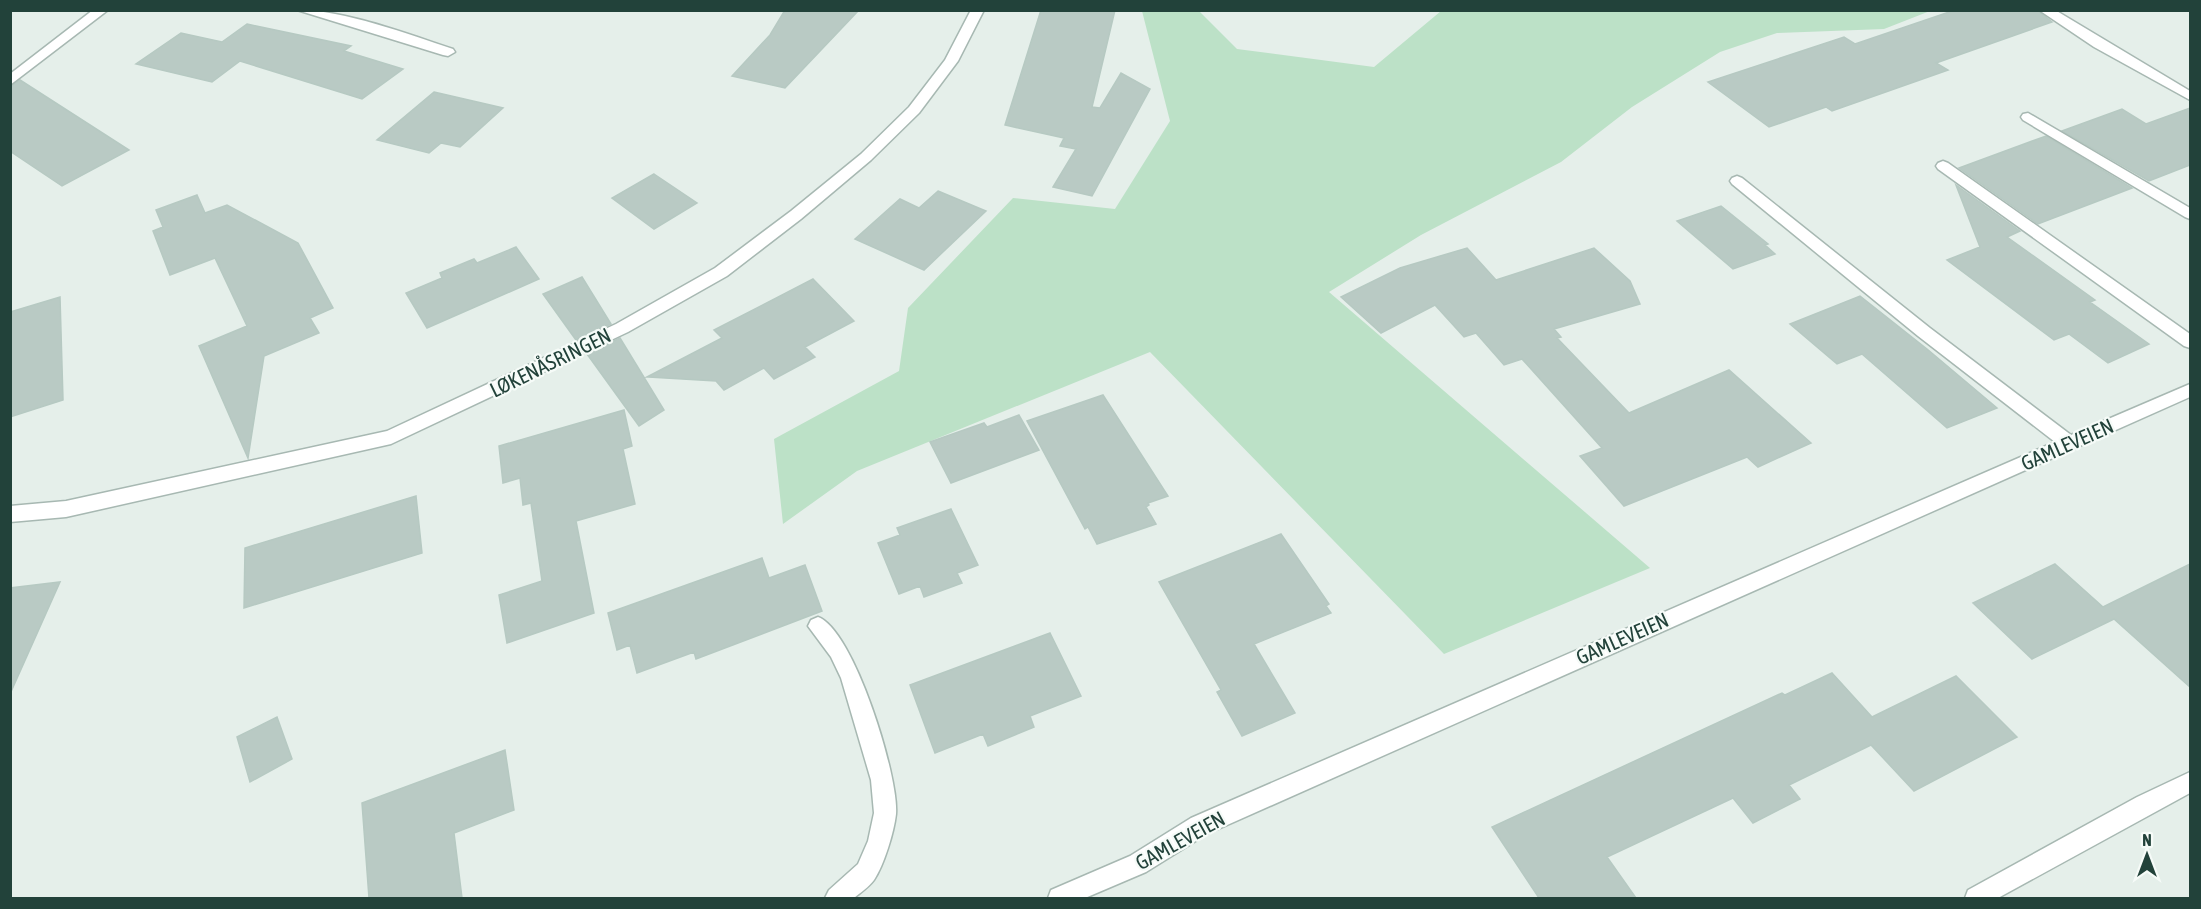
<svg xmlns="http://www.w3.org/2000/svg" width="2201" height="909" font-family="'Asap Condensed',sans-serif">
<rect width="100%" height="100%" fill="#e5efea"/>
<!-- green -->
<path fill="#bce1c7" d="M1142,11H1199L1237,49L1374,67L1441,11H1930L1884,29L1777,33L1720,52L1632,107L1561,162L1421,235L1329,292L1650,568L1444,654L1150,352L857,471L783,524L774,439L899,371L908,308L1013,198L1115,209L1170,121Z"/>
<!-- building -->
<path fill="#b9cac4" stroke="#b6c9c2" stroke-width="1.5" d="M785,10H859L785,88L732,76L770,35Z
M1041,10H1115L1092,107L1100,108L1121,73L1150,89L1092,196L1053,187L1076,149L1060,146L1064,138L1005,125Z
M1955,10H2037L2052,22L1936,63L1948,70L1832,111L1826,107L1769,127L1708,82L1844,37L1855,44Z
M247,24L351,46L344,51L403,69L362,99L240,61L212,82L136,64L181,33L222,42Z
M20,80L129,150L62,186L10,151V87Z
M434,92L503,108L460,147L441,143L429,153L377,140Z
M2190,108V165L2149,181L2062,131L2122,109L2146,124Z
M2046,136L2132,188L2038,224L1959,168Z
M654,174L697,203L654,229L612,198Z
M1956,185L2020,231L2007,237L2095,300L2090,302L2149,344L2108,363L2069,334L2054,340L1947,260L1980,247Z
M938,191L986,211L924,270L855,239L900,199L919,208Z
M197,195L205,213L227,205L298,243L333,308L310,318L319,333L264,356L248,458L199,346L247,326L215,258L170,275L153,231L163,227L156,210Z
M1721,206L1768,244L1765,245L1775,254L1733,269L1677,221Z
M516,247L539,279L427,328L406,293L442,278L440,273L474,259L477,263Z
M1467,248L1496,280L1594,248L1630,281L1640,304L1554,329L1561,337L1557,338L1629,413L1729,370L1811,443L1758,467L1747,457L1624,506L1580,456L1602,448L1522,359L1504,365L1476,333L1464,337L1435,305L1381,333L1341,297L1400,268Z
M582,277L611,324L576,340L543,294Z
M813,279L854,321L805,347L815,357L774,379L764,368L724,390L716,381L647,377L722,338L714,330Z
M1860,296L1927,349L1997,408L1947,428L1862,354L1837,364L1790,324Z
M60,297L63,400L10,417V312Z
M620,338L664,410L639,426L587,354Z
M1103,395L1168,496L1148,503L1149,505L1146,507L1156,524L1097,544L1088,527L1085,529L1027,421Z
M624,410L632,446L623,449L635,504L576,521L594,613L507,643L499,595L542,581L531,503L523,505L520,478L503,483L499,446Z
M1019,415L1039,450L951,483L930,442L984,423L987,427Z
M416,496L422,553L244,608L245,548Z
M951,509L978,565L957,573L962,583L924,597L920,586L899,594L878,543L900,535L897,528Z
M1281,534L1329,604L1326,606L1331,613L1254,644L1295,713L1242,736L1217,692L1221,690L1159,582Z
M762,558L769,578L805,565L822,611L696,659L694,652L637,673L630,645L617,650L608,613Z
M2055,564L2103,607L2190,564V687L2114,619L2032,659L1973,603Z
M60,582L10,694V588Z
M1050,633L1081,696L1030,716L1034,727L988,746L983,734L935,753L910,685Z
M1832,673L1872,717L1956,676L2017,737L1914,791L1871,745L1789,785L1800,799L1753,823L1733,798L1607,857L1636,898H1539L1492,827L1782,693L1785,695Z
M277,717L292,759L250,782L237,737Z
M505,750L514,810L454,833L462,898H369L362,803Z"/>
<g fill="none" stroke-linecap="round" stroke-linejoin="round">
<!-- minor casing -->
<g stroke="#a7b8b2" stroke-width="3">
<path id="minor" d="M93,10H108L10,85V74Z
M297,10C345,10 407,34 453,49L455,52L448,56L443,55Z
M971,10H984L958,61L919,113L871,160L801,219L727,276L628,332L391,444L66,517L10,522V506L66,501L387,431L616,324L715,268L791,211L861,154L909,107L945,60Z
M2039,10H2055L2190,91V100L2094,47Z
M2028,113L2190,208V219L2185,217L2023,120L2021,117L2023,114Z
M1943,161L1948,163L2190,334V348L2184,346L1938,169L1936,166L1938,163Z
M1737,176L1742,178L1930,328L2071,435L2190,384V397L1207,834L1146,872L1085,898H1048L1051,890L1130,856L1191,818L2055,442L1918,336L1732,184L1730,181L1732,178Z
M818,617C854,630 899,777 896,814C894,832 884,865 874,880C869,887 860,893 854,898H825L829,890L858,864L868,841L874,813L871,780L841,678L831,657L808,626L811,620Z
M2190,772V793L1998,898H1965L1968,890L2137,797Z"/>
</g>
<!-- minor -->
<use href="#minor" fill="#fff" fill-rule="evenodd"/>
</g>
<g text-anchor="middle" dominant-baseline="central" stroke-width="4.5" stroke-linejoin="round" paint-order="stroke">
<!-- street labels -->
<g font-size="21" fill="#22423a" stroke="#f6fbf8">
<text transform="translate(550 362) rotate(-26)">LØKENÅSRINGEN</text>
<text transform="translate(2067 444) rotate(-24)">GAMLEVEIEN</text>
<text transform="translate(1622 638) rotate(-24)">GAMLEVEIEN</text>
<text transform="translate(1180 840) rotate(-29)">GAMLEVEIEN</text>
</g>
</g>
<!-- border -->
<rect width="2201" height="909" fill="none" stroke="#22423a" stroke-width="24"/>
<!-- north arrow -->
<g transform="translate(2147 855)" stroke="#f6fbf8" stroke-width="4.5" paint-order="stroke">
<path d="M0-4.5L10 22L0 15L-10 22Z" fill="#22423a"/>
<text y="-9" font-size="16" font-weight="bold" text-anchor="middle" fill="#22423a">N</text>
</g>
</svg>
